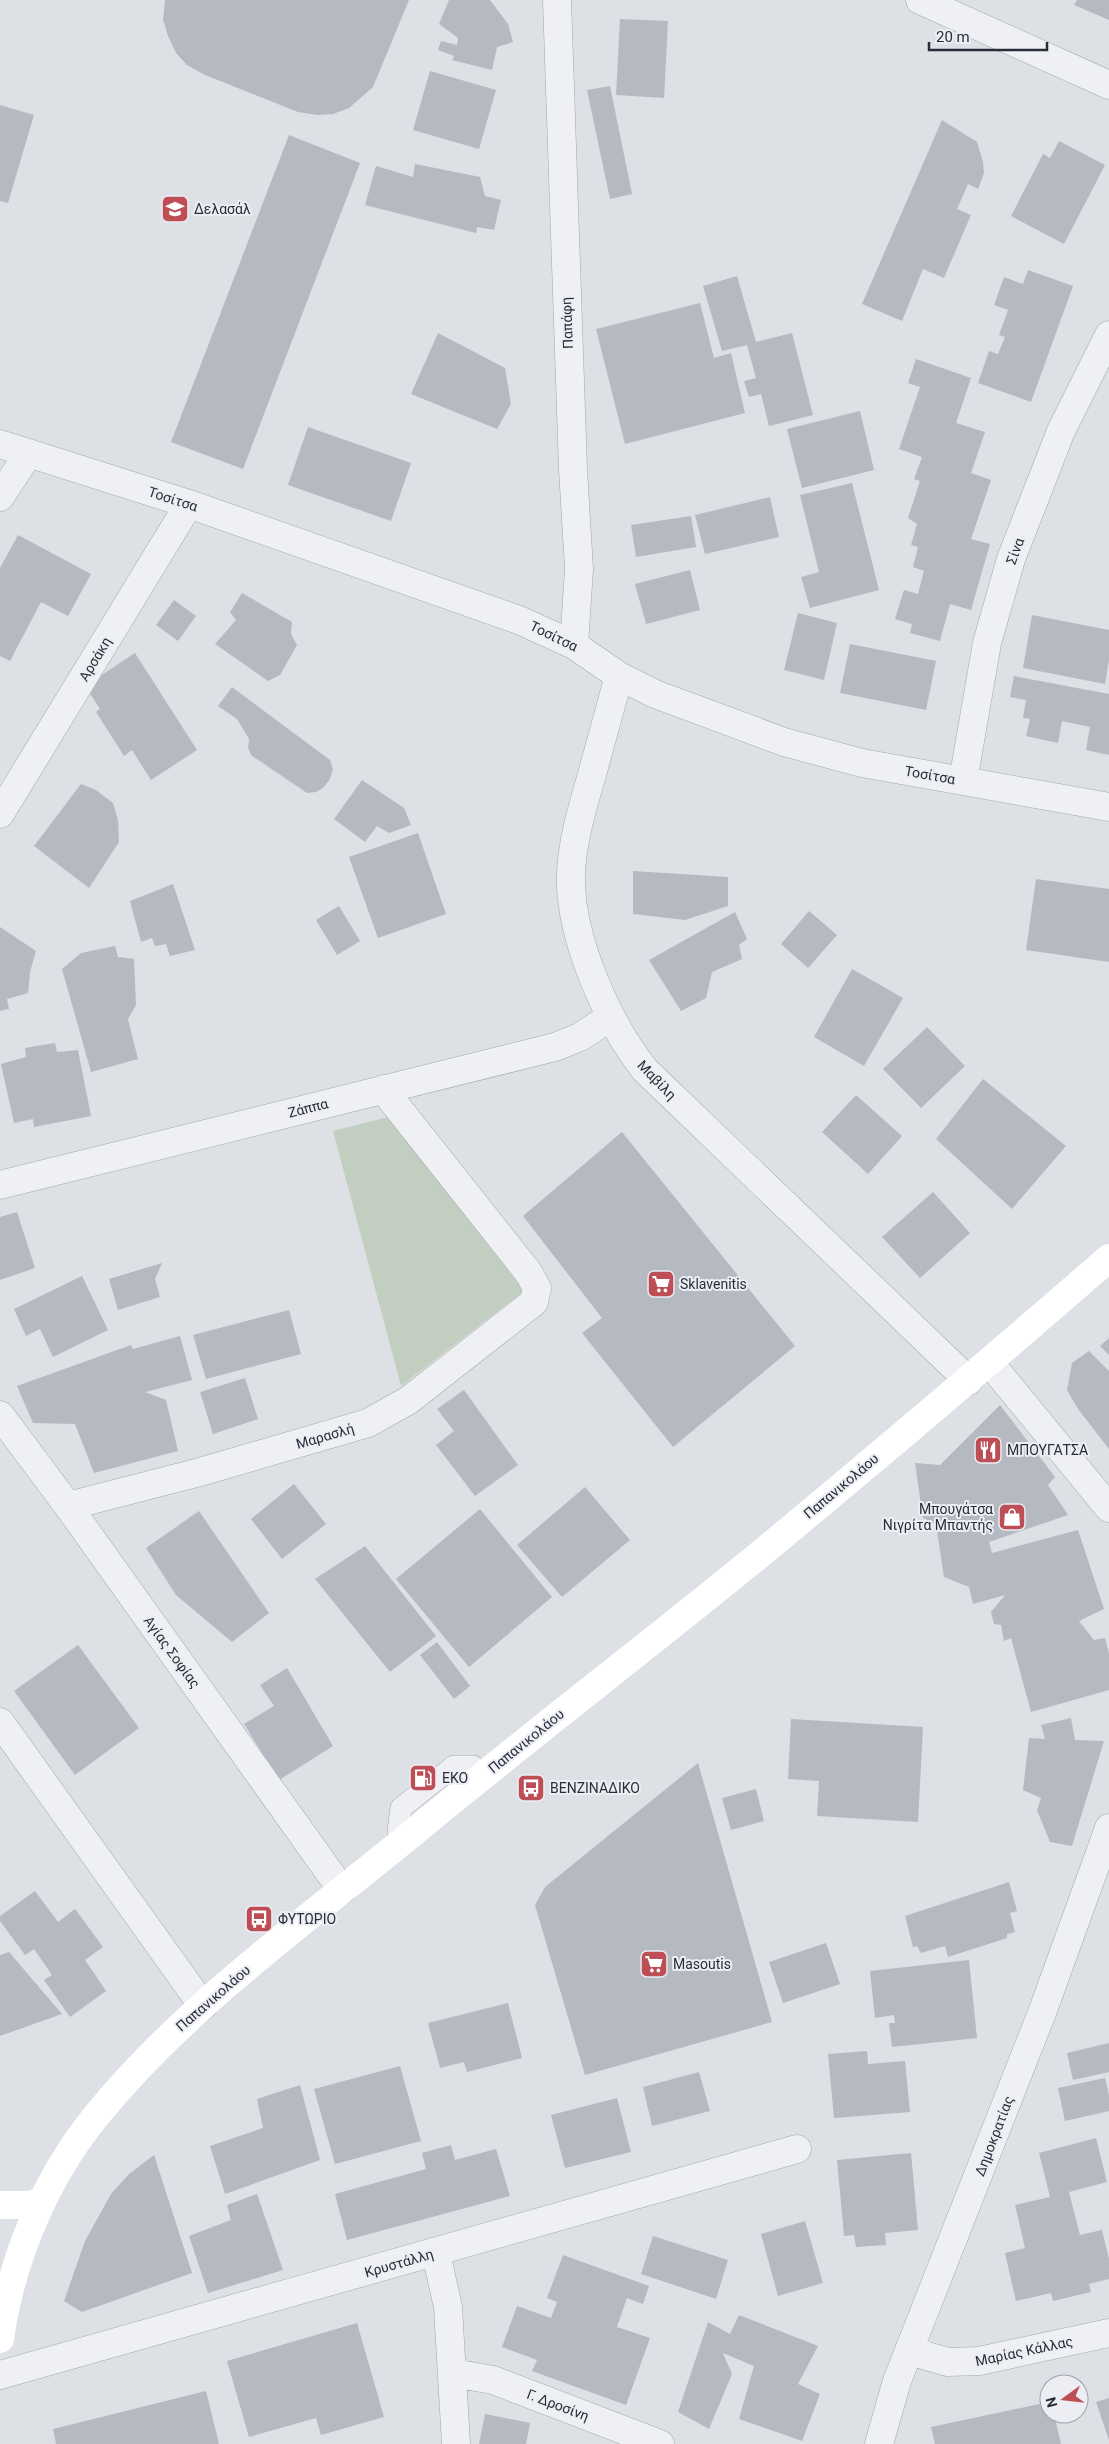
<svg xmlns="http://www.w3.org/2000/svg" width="1109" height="2444" font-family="Roboto,sans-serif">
<rect width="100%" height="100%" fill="#dde0e5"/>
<!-- green -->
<path fill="#c2cebf" d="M388,1117L524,1291L401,1386L333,1131Z"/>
<!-- building -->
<path fill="#b5b9c1" d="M165,0H409L373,87L349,108L333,114L317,115L298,112L205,75L187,65L176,53L168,36L163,19Z
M449,0H490L508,24L513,42L497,47L492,70L452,60L454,56L438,50L441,41L457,45L458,38L439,24Z
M1077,0H1109V20L1074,5Z
M620,19L668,21L664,98L616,95Z
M430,71L496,90L479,149L413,130Z
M610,86L632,194L610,199L587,90Z
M0,105L34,115L8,203L0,201Z
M942,120L977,142L983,162L984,173L978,189L968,184L957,209L971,215L944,278L923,269L902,321L862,304Z
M289,135L360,163L243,469L171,442Z
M1059,141L1105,165L1064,244L1011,216L1043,154L1050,158Z
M415,164L480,177L485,196L501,200L494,230L477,227L476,233L365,205L376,166L413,177Z
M1028,270L1073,286L1031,402L978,383L989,351L998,354L1005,337L999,335L1008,310L994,305L1004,277L1023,284Z
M737,276L756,342L792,333L813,415L769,426L761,394L749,397L744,381L756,378L747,345L722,351L703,286Z
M700,303L714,358L731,353L745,413L625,444L596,329Z
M438,333L505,368L511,404L497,429L411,394Z
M916,359L971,378L956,423L985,432L971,473L991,480L971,539L990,544L971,610L950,604L940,641L910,633L912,624L895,619L904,590L918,594L924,571L913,567L918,547L911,545L917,524L908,518L920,481L914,479L922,457L899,449L920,387L908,383Z
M860,411L874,470L802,488L787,429Z
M308,427L411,463L391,521L288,485Z
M852,483L879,590L810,608L801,577L819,572L800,495Z
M770,497L779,537L705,554L695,515Z
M691,516L696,547L636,557L631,525Z
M18,535L91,574L68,616L41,602L10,661L0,656V568Z
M690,570L700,610L646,624L635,584Z
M242,593L292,622L291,634L297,645L280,675L268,681L215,644L236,620L230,612Z
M174,600L196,616L178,641L156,625Z
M798,613L837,623L824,680L784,670Z
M1032,615L1109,630V660L1105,684L1023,668Z
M850,644L936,661L926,710L840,693Z
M135,653L197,750L151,780L132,750L124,756L96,712L100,709L85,686Z
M1014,676L1109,694V755L1086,750L1090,727L1062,721L1058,743L1026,736L1030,719L1023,718L1026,700L1010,697Z
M232,687L330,760L333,769L330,779L323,788L316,792L307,793L251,755L248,748L249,739L237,719L218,706Z
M362,780L404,808L411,825L389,833L377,826L365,842L334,819Z
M81,784L96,790L113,803L118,820L119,842L89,888L34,846Z
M418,833L446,914L378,938L349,857Z
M633,871L728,877V906L685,920L633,914Z
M1036,879L1109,889V962L1026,950Z
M173,884L195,950L170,956L166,944L155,946L152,938L141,942L130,901Z
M339,906L360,941L337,955L316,920Z
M809,911L837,935L808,968L781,944Z
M735,912L747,939L739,945L742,959L712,972L706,998L681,1011L649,960Z
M0,927L36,951L30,972L28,993L7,999L9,1009L0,1011Z
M115,946L118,957L134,959L136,1005L128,1019L138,1059L91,1072L62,969L81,953Z
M852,969L903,998L864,1066L814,1037Z
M927,1027L965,1066L921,1108L883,1069Z
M55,1043L57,1052L78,1050L91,1116L34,1127L33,1119L14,1123L1,1064L26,1057L25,1048Z
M983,1079L1066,1146L1012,1209L936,1139Z
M856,1095L902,1136L868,1174L822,1132Z
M622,1132L795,1346L673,1447L582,1333L602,1318L523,1216Z
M933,1192L970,1233L920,1278L882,1237Z
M17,1212L35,1268L0,1280V1217Z
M162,1263L155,1279L160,1297L118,1310L109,1279Z
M82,1276L108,1330L53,1357L40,1329L26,1336L14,1309Z
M289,1310L301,1354L206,1379L193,1335Z
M180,1336L192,1380L145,1392L166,1400L178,1451L94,1473L75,1424L33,1423L17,1386L131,1345L133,1349Z
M1109,1338V1355L1100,1346Z
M1089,1351L1109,1371V1449L1078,1409L1067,1390L1072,1363Z
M245,1378L258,1419L213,1434L200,1392Z
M464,1390L518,1465L475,1496L436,1445L454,1431L437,1409Z
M1000,1405L1055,1477L1048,1485L1068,1515L989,1542L992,1553L1078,1530L1104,1609L1079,1621L1094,1640L1105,1638L1109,1654V1690L1031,1712L1011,1638L1004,1641L1001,1625L994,1624L991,1612L1005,1595L973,1604L969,1587L944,1577L936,1524L923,1518L915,1463L940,1465Z
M294,1484L326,1524L282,1559L251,1519Z
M585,1487L630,1540L562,1597L517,1545Z
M480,1509L552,1597L469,1667L396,1579Z
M199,1511L269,1613L232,1642L176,1595L146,1548Z
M365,1546L436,1636L390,1672L315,1579Z
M437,1642L470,1686L454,1699L420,1655Z
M78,1645L139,1728L75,1775L14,1691Z
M287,1668L333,1746L279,1780L244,1724L274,1706L260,1685Z
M1071,1718L1075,1740L1104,1741L1072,1846L1050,1842L1037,1810L1041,1798L1023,1790L1029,1738L1045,1739L1041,1725Z
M791,1719L923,1727L918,1822L817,1816L819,1781L788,1779Z
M698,1763L772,2022L585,2075L535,1905L545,1887Z
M756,1789L764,1821L731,1830L722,1798Z
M1009,1882L1017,1911L1010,1913L1015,1932L1007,1934V1938L948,1957L945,1946L921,1953L917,1946L913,1947L905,1916Z
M35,1891L58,1922L75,1909L103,1947L85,1960L106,1991L70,2017L44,1980L52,1975L34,1949L25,1955L0,1921V1916Z
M826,1943L840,1984L783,2003L769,1962Z
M9,1952L62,2014L0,2036V1955Z
M969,1960L977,2038L892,2047L889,2023H895L894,2015L875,2018L870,1971Z
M508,2003L522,2058L467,2072L464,2062L440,2068L428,2023Z
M1109,2043V2072L1073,2080L1067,2053Z
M867,2051L868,2064L905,2061L910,2112L834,2118L828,2054Z
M400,2066L421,2141L335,2164L314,2089Z
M699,2072L710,2111L652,2126L643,2087Z
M1105,2078L1109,2095V2111L1065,2121L1058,2088Z
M300,2085L320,2160L225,2194L210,2146L263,2128L257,2099Z
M617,2098L631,2152L565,2168L551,2115Z
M1096,2138L1107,2182L1069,2192L1080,2235L1102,2230L1109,2259V2279L1089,2284L1091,2292L1053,2301L1051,2293L1016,2301L1005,2253L1025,2248L1015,2205L1050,2197L1039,2153Z
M451,2145L455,2160L496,2149L510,2196L347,2240L335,2194L426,2169L422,2153Z
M911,2153L918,2230L885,2233L886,2245L856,2247L854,2235L844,2236L837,2160Z
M154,2155L192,2273L82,2312L64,2301L85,2241L111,2194L129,2174Z
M257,2194L283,2270L208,2293L189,2236L231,2220L227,2205Z
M805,2221L823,2283L778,2296L761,2234Z
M653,2236L728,2260L716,2299L641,2274Z
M563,2255L649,2286L643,2304L627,2298L617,2327L650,2338L626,2405L532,2371L537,2360L502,2347L517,2306L551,2318L557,2302L547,2298Z
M739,2315L818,2346L798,2384L820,2394L802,2441L739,2419L754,2366L723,2353L732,2374L709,2429L678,2412L708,2322L730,2334Z
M357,2323L384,2417L321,2435L316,2418L249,2437L227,2361Z
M206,2391L219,2444H56L53,2429Z
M1109,2398V2440L1096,2402Z
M1049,2402V2414H1054L1061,2444H935L931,2427Z
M485,2414L530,2423L526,2444H479Z"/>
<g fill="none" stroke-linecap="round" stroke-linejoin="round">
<!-- lane casing -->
<g stroke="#a3a7ae" stroke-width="22">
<path id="lane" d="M398,1831L401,1808L454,1766H473"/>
</g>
<!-- street casing -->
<g stroke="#a3a7ae" stroke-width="29">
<path id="street" d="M557,0L573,469L579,569L574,645
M920,0L1109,85
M0,444L189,504L519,620L574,645L619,676L655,694L784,742L862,763L1109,807
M0,497L29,453
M619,676C610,710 600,744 591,778C582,809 572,842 571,874C569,936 607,1022 645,1070L969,1381
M963,781L987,643L1011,559L1061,431L1109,335
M0,814L189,504
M0,1185L555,1047L580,1037L610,1017
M990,1363L1109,1508
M0,1415L68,1506L342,1890
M68,1506L200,1472L368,1423L409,1400L534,1302L537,1288L528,1272L383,1089
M0,1722L203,2006
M436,2253L448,2307L456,2444
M909,2351L948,2362L979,2361L1109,2333
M453,2373L493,2380L660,2444
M0,2375L797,2149
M879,2444L897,2381L1043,2010L1109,1828"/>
</g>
<!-- lane -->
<use href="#lane" stroke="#eff0f4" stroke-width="21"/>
<!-- street -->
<use href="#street" stroke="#eff0f4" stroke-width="28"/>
<!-- secondary -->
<path stroke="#fff" stroke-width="28" d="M0,2205H30L43,2200
M0,2339C11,2260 45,2179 96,2116C189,2002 313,1916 426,1822C534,1733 645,1648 753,1560C873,1461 992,1360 1109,1258"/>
</g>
<!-- icons -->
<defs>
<g id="school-square" transform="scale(1.4375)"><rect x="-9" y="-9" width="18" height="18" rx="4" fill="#be4e56" stroke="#eceef3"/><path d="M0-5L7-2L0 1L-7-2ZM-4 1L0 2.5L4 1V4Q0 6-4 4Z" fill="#fff"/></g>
<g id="supermarket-square" transform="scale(1.4375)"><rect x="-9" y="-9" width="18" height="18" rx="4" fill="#be4e56" stroke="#eceef3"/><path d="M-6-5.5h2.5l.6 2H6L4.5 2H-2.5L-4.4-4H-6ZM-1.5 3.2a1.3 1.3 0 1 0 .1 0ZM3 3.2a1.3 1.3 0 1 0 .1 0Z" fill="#fff"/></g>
<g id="restaurant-square" transform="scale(1.4375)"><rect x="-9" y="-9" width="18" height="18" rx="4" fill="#be4e56" stroke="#eceef3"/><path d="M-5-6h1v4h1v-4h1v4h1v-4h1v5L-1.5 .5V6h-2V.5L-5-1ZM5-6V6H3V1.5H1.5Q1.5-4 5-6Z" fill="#fff"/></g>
<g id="shop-square" transform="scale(1.4375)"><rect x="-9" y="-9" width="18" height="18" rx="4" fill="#be4e56" stroke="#eceef3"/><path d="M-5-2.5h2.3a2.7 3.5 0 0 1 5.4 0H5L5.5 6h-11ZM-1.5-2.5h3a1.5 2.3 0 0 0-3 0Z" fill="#fff"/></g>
<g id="fuel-square" transform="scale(1.4375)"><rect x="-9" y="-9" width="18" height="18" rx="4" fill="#be4e56" stroke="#eceef3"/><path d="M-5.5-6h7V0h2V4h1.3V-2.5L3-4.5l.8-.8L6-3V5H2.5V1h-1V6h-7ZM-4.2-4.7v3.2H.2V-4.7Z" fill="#fff"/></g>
<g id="bus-square" transform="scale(1.4375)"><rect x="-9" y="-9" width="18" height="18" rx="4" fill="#be4e56" stroke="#eceef3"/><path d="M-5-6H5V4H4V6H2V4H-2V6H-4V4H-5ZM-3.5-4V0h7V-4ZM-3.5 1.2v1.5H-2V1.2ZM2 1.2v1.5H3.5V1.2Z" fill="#fff"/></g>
</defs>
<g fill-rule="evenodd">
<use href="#school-square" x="175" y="209"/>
<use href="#supermarket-square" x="661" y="1284"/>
<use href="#restaurant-square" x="988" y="1450"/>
<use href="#shop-square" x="1012" y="1517"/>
<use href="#fuel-square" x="423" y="1778"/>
<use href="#bus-square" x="531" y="1788"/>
<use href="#bus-square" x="259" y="1919"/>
<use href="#supermarket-square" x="654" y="1964"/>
</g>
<g text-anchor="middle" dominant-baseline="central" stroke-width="4" stroke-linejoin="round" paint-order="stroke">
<!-- poi labels -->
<g font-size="14" fill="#282d3a" stroke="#eceef3" text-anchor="start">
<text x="194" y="209">Δελασάλ</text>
<text x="680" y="1284">Sklavenitis</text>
<text x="1007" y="1450">ΜΠΟΥΓΑΤΣΑ</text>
<text x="993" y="1509" text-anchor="end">Μπουγάτσα<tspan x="993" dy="16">Νιγρίτα Μπαντής</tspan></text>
<text x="442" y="1778">EKO</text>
<text x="550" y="1788">ΒΕΝΖΙΝΑΔΙΚΟ</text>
<text x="278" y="1919">ΦΥΤΩΡΙΟ</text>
<text x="673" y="1964">Masoutis</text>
</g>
<!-- street labels -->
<g font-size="14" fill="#282d3a" stroke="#eceef3">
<text transform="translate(567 323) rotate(-92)">Παπάφη</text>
<text transform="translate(173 499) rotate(18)">Τοσίτσα</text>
<text transform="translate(1015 551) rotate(-70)">Σίνα</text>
<text transform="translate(554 636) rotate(26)">Τοσίτσα</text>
<text transform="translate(95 659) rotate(-59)">Αρσάκη</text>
<text transform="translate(930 775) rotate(10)">Τοσίτσα</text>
<text transform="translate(657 1080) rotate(46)">Μαβίλη</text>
<text transform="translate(308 1108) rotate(-14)">Ζάππα</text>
<text transform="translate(325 1436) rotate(-16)">Μαρασλή</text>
<text transform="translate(841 1486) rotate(-40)">Παπανικολάου</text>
<text transform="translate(172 1652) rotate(54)">Αγίας Σοφίας</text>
<text transform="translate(526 1741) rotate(-39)">Παπανικολάου</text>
<text transform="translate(213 1998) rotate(-41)">Παπανικολάου</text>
<text transform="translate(994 2136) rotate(-69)">Δημοκρατίας</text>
<text transform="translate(399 2263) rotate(-16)">Κρυστάλλη</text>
<text transform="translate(1024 2351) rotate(-12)">Μαρίας Κάλλας</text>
<text transform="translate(558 2405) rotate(21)">Γ. Δροσίνη</text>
</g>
</g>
<!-- north arrow -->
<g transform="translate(1064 2399) rotate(255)"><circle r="24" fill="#eceef3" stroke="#9ea1a9"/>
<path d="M0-4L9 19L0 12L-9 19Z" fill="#be4e56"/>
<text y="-8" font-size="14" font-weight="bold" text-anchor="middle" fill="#282d3a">N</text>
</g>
<!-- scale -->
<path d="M929 42v8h118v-8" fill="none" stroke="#282d3a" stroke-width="2.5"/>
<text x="936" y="42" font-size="15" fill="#282d3a" stroke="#eceef3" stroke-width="4" paint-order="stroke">20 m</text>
</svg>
